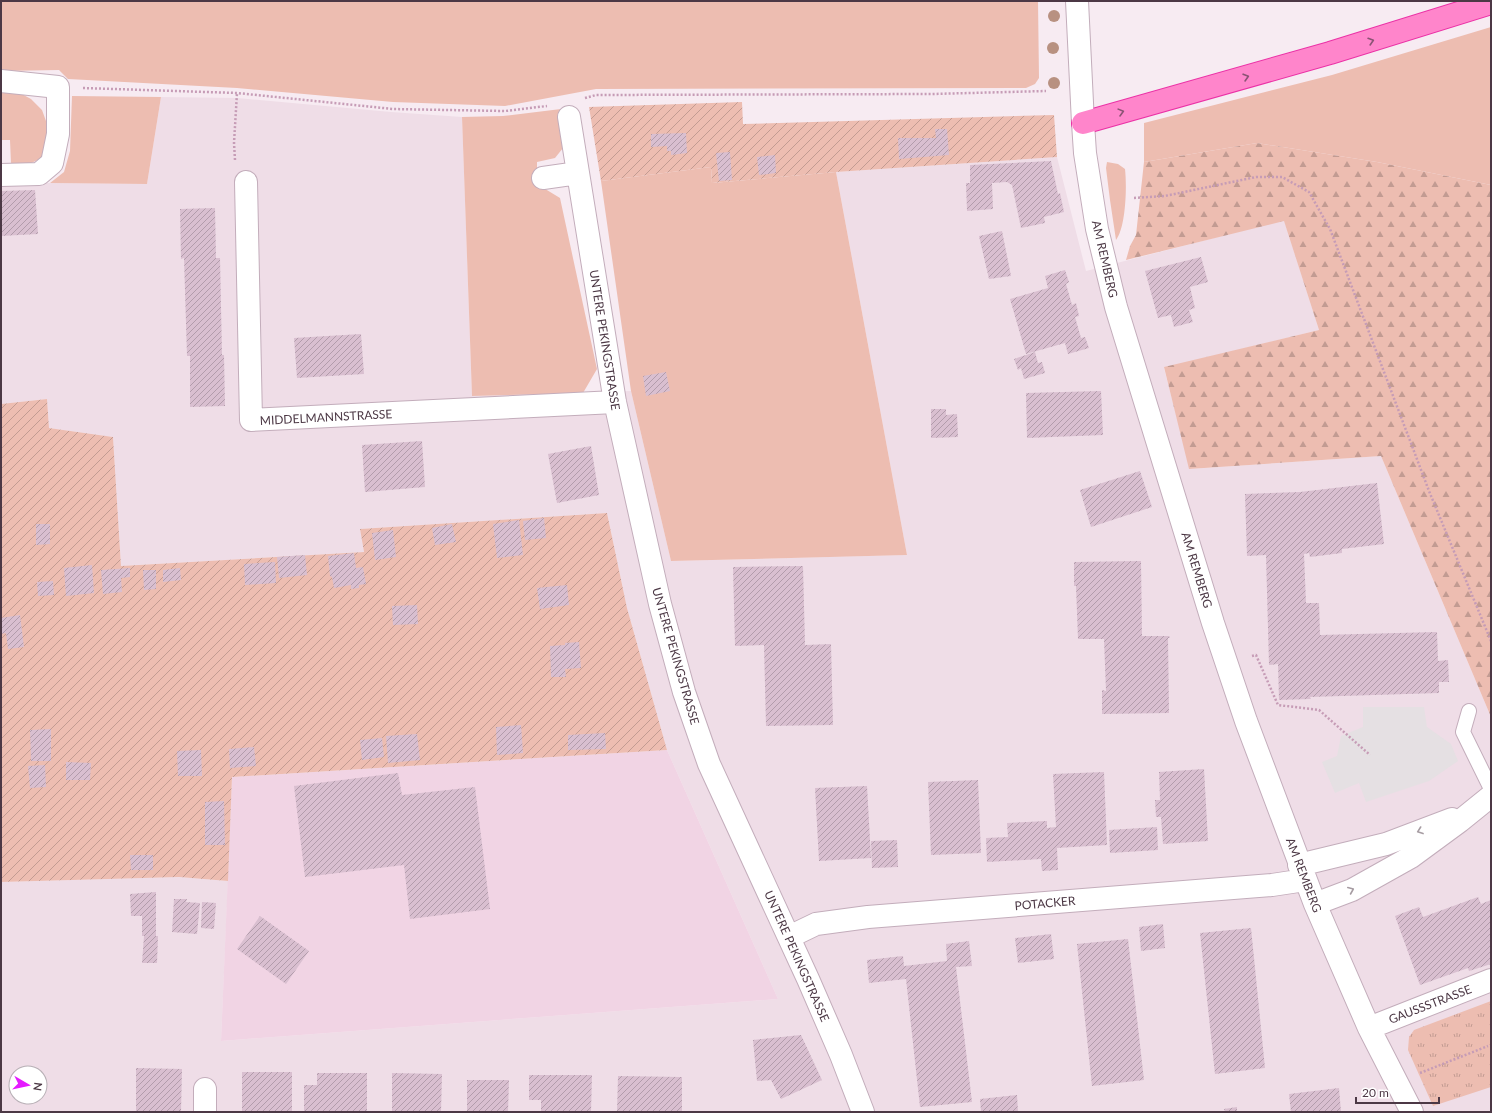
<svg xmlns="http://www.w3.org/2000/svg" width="1492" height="1113" font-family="Lato,sans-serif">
<defs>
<pattern id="forest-firs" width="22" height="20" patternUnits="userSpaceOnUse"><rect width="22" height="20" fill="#edbdb1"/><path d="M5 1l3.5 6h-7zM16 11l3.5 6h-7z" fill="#c29b92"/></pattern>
<pattern id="park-tufts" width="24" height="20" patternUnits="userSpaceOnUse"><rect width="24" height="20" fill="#edbdb1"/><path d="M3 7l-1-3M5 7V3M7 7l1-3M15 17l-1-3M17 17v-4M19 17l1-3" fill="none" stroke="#c29b92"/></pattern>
<pattern id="garden-furrows" width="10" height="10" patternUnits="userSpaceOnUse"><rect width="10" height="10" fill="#edbdb1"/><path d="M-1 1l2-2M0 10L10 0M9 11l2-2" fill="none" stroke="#c29b92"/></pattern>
<pattern id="building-hatch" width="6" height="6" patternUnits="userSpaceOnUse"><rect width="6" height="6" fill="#d9bfd0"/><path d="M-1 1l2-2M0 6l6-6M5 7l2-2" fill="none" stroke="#b29cab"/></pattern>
</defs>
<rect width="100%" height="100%" fill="#f7ebf2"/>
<!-- residential -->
<path fill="#efdde7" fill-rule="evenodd" d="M161,97L237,98L391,112L462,117L472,396L631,391L671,561L907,555L836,172L1057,157L1086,271L1284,220L1319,330L1164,368L1190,469L1381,456L1491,717V1112H1V882L179,877L228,881L221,1041L778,999L667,750L627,608L607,513L360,529L364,552L121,566L113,437L49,428L47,399L1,404V185L50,183L147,184ZM16,1073H40V1097H16Z"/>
<!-- education -->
<path fill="#f1d4e4" d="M667,750L778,999L221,1041L232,777Z"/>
<!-- grass -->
<path fill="#edbdb1" d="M1,1H1038L1039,78L1035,84L1026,88L596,89L505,106L393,102L237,88L68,79L59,70L1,71Z
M1491,27V185L1377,162L1257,143L1144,162V123L1332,75Z
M1,90L18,92L31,99L42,110L50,132L42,158L29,164H11L10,140H1Z
M72,96L161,97L147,184L50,183L64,172L70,151Z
M561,109L563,148L555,158L537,162V184L560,198L597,369L583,393L472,396L462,117L503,116Z
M1107,162L1118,164L1125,169C1127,186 1126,227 1116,240L1110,200L1106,168Z
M711,167L712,183L836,172L907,555L671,561L631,391L601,181Z"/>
<!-- forest -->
<path fill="url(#forest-firs)" d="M1257,143L1377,162L1491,185V717L1381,456L1189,469L1164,367L1319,330L1284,221L1126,260L1130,246L1136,235L1144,162Z"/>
<!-- park -->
<path fill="url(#park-tufts)" d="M1491,1001V1087L1433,1106L1408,1050L1409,1037L1414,1030Z"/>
<!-- garden -->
<path fill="url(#garden-furrows)" d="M742,102L743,124L1054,115L1057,157L836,172L712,183L711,167L601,181L589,107Z
M47,399L49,428L113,437L121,566L364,552L360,529L607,513L627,608L667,750L232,777L228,881L179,877L1,882V404Z"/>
<!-- parking -->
<path fill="#e5e0e3" d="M1363,707H1424L1427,727L1451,744L1458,761L1429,781L1366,802L1359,783L1335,793L1322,762L1337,756L1341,736L1363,727Z"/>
<!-- building -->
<path fill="url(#building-hatch)" d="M935,129H947L949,155L899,159L898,138H936Z
M686,133L687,153L671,155V151H667V146L651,147V134Z
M730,152L732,180L719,181L716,153Z
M775,155L776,173L759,175L757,157Z
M1051,161L1058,194L1060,193L1064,212L1044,217L1045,223L1021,228L1012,185L1007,182L992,183L993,209L967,211L966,183H970V165Z
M35,190L38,234L1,236V191Z
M215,208L216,258H220L222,355H224L225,406L190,407V356H187L184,258L181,259L180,209Z
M1002,231L1011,276L989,279L979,236Z
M1201,257L1208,282L1190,287L1195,308L1189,310L1193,322L1174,327L1171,315L1158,318L1145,271Z
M1065,270L1069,282L1066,284L1072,305L1076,303L1079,316L1075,317L1081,338L1085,337L1089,348L1068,354L1065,343L1026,354L1010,299L1048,288L1045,276Z
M361,334L364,374L297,378L294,338Z
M1035,352L1038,363L1042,362L1045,373L1024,379L1021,368L1018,370L1014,359Z
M666,372L670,391L646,396L643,376Z
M1101,391L1103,435L1027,438L1026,393Z
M931,409H946V415L957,414L958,437L931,438Z
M422,441L425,487L365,492L362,445Z
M591,446L599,495L557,503L548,454Z
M1140,471L1152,507L1091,527L1080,490Z
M1377,483L1384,544L1342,549V553L1310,557L1309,553L1304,554L1306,603H1319L1320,635L1437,632L1438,661L1448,660L1449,682H1439V693L1310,697L1311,699L1279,700L1278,664L1269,665L1266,555L1247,556L1245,494L1300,492Z
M544,518L546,538L525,540L523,521Z
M519,520L523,555L497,558L493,524Z
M36,524H50V544L36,545Z
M452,524L456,542L435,545L432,528Z
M393,530L396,557L375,560L372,533Z
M354,553L356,568L363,567L366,584L359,585V588L351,589V585L334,588L332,577L330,576L328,556Z
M305,555L307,575L279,578L277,557Z
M1141,561L1142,636H1169L1170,638H1168L1169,713L1102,714V690L1106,691L1104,639H1078L1076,586H1074V562Z
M275,562L276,583L245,585L244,564Z
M92,565L94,593L66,596L64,568Z
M803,566L805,645L831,644L833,725L766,726L764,645L735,646L733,567Z
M130,568V577L121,578L122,592L103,594L101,570Z
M180,568L181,580L163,582V570Z
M143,570H156V589L144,590Z
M53,581L54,595L38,596L37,582Z
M567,585L569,605L540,609L537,588Z
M417,605L418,624L393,625L392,606Z
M20,615L24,647L8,649L6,633L1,634V618Z
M579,642L581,668L565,669L566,677H551L550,646L565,645V643Z
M521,725L523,753L497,755L496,727Z
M51,729V761H31L30,730Z
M605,733L606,749L568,750V735Z
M417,734L420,760L388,763L386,736Z
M382,738L384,757L362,760L360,740Z
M254,747L256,766L230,768L229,749Z
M201,750L202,776H178L177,751Z
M66,762L91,763L90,780H66Z
M45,765L46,787L30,788L28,766Z
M1204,769L1208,841L1163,844L1161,817H1156L1155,800H1160L1159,772Z
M1104,772L1107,845L1057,848L1058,870L1042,871L1041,859L987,862L986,838L1008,837L1007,823L1047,821V828L1056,827L1053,774Z
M398,773L402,795L475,787L490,909L410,919L404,865L305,877L294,786Z
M978,780L981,853L931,855L928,782Z
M867,786L871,858L819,861L815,788Z
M224,801L225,845H205V802Z
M1157,827L1158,850L1110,853L1109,830Z
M897,840L898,867L872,868L871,841Z
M130,855H153V870H131Z
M156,892V936H158L157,963H142L144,936H142V916H131L130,894Z
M1478,897L1481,904L1491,900V964L1469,971L1468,968L1420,985L1395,916L1419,907L1423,917Z
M174,899H187L186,902L200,903L197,934L172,932Z
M202,902L216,903L214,929L201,928Z
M260,916L309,951L286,984L237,949Z
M1163,924L1165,948L1141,951L1139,927Z
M1251,928L1265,1068L1215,1074L1200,933Z
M1051,934L1054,959L1018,963L1015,938Z
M1128,939L1144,1080L1092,1086L1077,944Z
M969,941L972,966L956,967L972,1102L920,1107L906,979L869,983L867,960L903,956L904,966L947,961L946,944Z
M801,1035L822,1080L781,1099L771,1080L757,1081L753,1040Z
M136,1068L182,1069L181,1112H136Z
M242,1072H292V1112H242Z
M317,1073H367V1112H304V1085H317Z
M392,1073L442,1074L441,1112H392Z
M529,1075H592L591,1112H541V1100H529Z
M618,1076L682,1077V1112H617Z
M467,1080H509L508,1112H467Z
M1339,1088L1341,1112H1291L1289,1094Z
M1017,1095L1018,1112H981L980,1099Z
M1237,1107V1112H1225L1224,1109Z"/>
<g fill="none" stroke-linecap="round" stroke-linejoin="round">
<!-- service casing -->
<g stroke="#c3adbb" stroke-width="16">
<path id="service" d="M1469,711L1463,732L1491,789"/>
</g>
<!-- minor casing -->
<g stroke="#c3adbb" stroke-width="24">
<path id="minor" d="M1,81L58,87V134L52,163L39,174L1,175
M569,117L615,402L660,604L684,692L709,764L808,979L841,1055L863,1112
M1083,123L1085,153L1097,229L1116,307L1213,623L1246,721L1315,904L1369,1028L1412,1112
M543,178L578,173
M246,182L251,420L615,402
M1299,865L1386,844L1452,819
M1315,904L1352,890L1411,857L1460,821L1491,796
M789,937L816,924L868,917L1272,885L1305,880
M1369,1028L1491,980
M205,1112V1089"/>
</g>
<!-- tertiary casing -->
<g stroke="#c3adbb" stroke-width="24">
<path id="tertiary" d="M1077,1L1083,123"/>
</g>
<!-- trunk casing -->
<g stroke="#eb31a6" stroke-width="24">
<path id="trunk" d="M1083,123L1330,53L1491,3"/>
</g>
<!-- path -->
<path stroke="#c69cb6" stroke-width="2.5" stroke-dasharray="2 2" stroke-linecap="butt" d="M83,88L237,93L393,109L505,111L547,106
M585,98L596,95L932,94L1046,91
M235,160L234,143L237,93
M1134,198L1165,196L1256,177H1282L1309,192L1330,229L1429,491L1491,641
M1252,656L1256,655L1278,705L1319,710L1370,755
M1420,1073L1488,1046"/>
<!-- service -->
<use href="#service" stroke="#fff" stroke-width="14"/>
<!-- minor -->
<use href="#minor" stroke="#fff" stroke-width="22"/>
<!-- tertiary -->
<use href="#tertiary" stroke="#fff" stroke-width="22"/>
<!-- trunk -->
<use href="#trunk" stroke="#ff85cb" stroke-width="22"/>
</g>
<!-- trees -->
<g fill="#b89181">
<circle cx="1054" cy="16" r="6"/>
<circle cx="1053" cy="48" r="6"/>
<circle cx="1054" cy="83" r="6"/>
</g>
<!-- one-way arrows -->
<defs><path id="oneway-chevron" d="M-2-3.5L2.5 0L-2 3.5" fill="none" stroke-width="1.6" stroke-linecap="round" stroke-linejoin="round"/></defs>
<g stroke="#8b5374">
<use href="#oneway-chevron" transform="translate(1371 41) rotate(-17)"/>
<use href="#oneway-chevron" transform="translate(1246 77) rotate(-16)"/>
<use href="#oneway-chevron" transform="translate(1121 112) rotate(-15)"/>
</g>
<g stroke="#a69ca2">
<use href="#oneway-chevron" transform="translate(1420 831) rotate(160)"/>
<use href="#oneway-chevron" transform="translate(1351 890) rotate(-23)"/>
</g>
<g text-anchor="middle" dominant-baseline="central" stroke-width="3" stroke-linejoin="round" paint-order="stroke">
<!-- street labels -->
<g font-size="12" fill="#4c3845" stroke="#fff">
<text transform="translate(1105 259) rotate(77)">AM REMBERG</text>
<text transform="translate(605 340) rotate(81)">UNTERE PEKINGSTRASSE</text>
<text transform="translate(326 417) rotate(-3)">MIDDELMANNSTRASSE</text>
<text transform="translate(1197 570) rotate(73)">AM REMBERG</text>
<text transform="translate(676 656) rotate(74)">UNTERE PEKINGSTRASSE</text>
<text transform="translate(1304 875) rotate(69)">AM REMBERG</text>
<text transform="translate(1045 903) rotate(-5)">POTACKER</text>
<text transform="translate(797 956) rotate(66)">UNTERE PEKINGSTRASSE</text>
<text transform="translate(1430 1004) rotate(-21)">GAUSSSTRASSE</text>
</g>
</g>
<!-- border -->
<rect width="1492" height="1113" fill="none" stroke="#4c3845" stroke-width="4"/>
<!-- north arrow -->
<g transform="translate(28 1085) rotate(99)"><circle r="19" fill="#ffffff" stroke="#b7afb5"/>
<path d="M0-3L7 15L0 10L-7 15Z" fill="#e51aff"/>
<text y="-6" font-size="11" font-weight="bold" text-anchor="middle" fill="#4c3845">N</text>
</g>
<!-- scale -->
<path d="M1356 1097v6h83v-6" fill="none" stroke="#4c3845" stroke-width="2"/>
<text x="1362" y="1097" font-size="12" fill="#4c3845" stroke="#ffffff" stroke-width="3" paint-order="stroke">20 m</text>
</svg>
